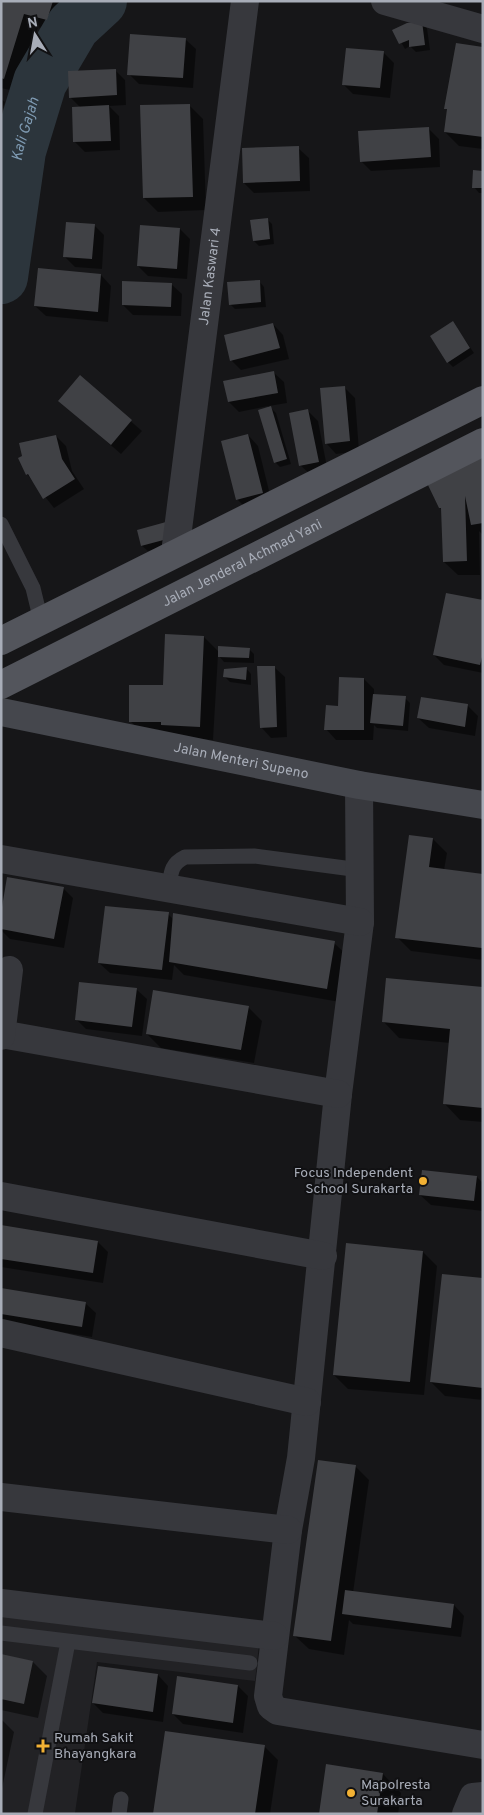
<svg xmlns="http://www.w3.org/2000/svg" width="484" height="1815" font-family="Overpass,sans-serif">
<rect width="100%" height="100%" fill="#161618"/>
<!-- built -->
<path fill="#222225" d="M1,1615L259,1644L255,1681L97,1662L75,1813L1,1814Z"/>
<!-- shadow -->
<path fill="#0007" d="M1,1H71L61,33L38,27L18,92L1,88Z
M422,23L427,28L430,50L416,52L410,46L405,49L394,30Z
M185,39L196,49L193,88L139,84L129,74Z
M483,49V149L459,146L445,132L448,111L446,108Z
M384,53L394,63L390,98L353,94L343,84Z
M115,70L125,80L126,105L109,106L119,116L120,150L85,152L75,142L81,108L70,97Z
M1,99L5,102L1,113Z
M189,105L203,119L206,210L158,212L144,198Z
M428,128L439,139L440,167L371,171L361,161Z
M298,148L309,158L310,191L254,193L244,183Z
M483,172V193H479L474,187Z
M267,219L272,224L274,244L259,246L254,241Z
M94,225L104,235L102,269L75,267L64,256Z
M180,229L190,239L187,279L148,276L138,266Z
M39,270L101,275L111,286L108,322L46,316L35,306Z
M259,281L264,287L266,307L235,309L230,304Z
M171,284L182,294L181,316L133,315L123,305Z
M453,323L474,353L453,367L448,362Z
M273,324L283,335L289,359L241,370L231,360Z
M273,372L284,382L287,403L269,406L276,413L291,464L280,467L275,462L268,406L239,412L229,402Z
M80,377L142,431L121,454L60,401Z
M344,387L355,398L359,451L336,454L326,443Z
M308,411L318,421L328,472L311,475L300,465Z
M248,435L258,446L272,503L247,509L237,499Z
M56,436L66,446L72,471L84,489L54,508L27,474L20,459Z
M483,459V535L479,531L480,575H458L444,562L443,510L440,508Z
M138,531L175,543L148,551L142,546Z
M483,601V673L444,665L434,655Z
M204,637L219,652L249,649L254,654V663L224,662L218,655L213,740L145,735L131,722L164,686Z
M274,667L285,677L287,737L271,738L261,727Z
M246,668L251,674V685L230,682L225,677Z
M364,679L374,689V695L405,698L410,703L408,731L377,728L374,725L373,740H336L326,729L340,707Z
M422,698L468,706L478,716L475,736L429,728L418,718Z
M433,839L447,853L444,870L483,875V960L411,951L397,937Z
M63,888L73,898L64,948L10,939L1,930V920Z
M168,914L173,919L334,943L348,956L340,1002L184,975L174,965L172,980L110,973L99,963Z
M136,989L147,999L142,1036L86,1029L76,1019Z
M483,989V1122L460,1120L444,1103L450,1043L399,1038L383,1021Z
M248,1007L262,1021L254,1063L161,1048L147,1034Z
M477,1177L483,1183V1211L431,1205L420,1195Z
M1,1226L98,1242L108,1252L103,1283L1,1267Z
M423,1252L437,1266L424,1395L348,1389L334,1375Z
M483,1279V1400L445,1396L431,1382Z
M1,1289L85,1303L96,1313L92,1337L1,1322Z
M355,1466L369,1480L353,1593L454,1605L464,1616L461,1637L353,1624L349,1620L344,1655L309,1649L295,1636Z
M1,1655L33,1662L47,1676L38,1718L1,1710Z
M99,1667L158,1675L168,1686L163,1722L103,1713L93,1703Z
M238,1686L248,1696L243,1733L183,1724L173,1714Z
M1,1719L14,1732L1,1793Z
M264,1746L278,1760L270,1814H154Z
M383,1774L401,1793L398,1814H320Z"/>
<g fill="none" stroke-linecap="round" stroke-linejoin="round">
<!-- river -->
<path stroke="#2c353c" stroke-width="54" id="s1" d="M1,277L19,151L40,82L73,26L100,1"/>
</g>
<!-- building -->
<path fill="#404145" d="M1,1H53L47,20L24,14L4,79L1,78Z
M422,21L425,45L409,47V40L399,44L392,30L407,23Z
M130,34L186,38L183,78L127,75Z
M456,43L483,47V137L444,132L447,109H444Z
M346,48L384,51L380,88L342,85Z
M116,69L117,95L69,98L68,71Z
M190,104L193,197L143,198L140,105Z
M109,105L111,141L73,142L72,107Z
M429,127L431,157L360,162L358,131Z
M299,146L300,181L243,183L242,148Z
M473,170L483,171V188H472Z
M268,218L270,239L253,241L250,220Z
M66,222L95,224L92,259L63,257Z
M140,225L180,228L177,269L137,266Z
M38,268L101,274L98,312L34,306Z
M260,280L261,302L229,305L227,282Z
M122,281L172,283L171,307L122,305Z
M453,321L470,348L447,363L430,336Z
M273,323L280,348L230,361L224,335Z
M274,371L278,393L228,402L223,381Z
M80,375L132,420L111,445L58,401Z
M345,386L350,441L325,444L320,388Z
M271,406L287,459L274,463L258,410Z
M308,409L319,462L299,466L289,413Z
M248,434L263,493L236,500L221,441Z
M56,435L62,459L75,479L43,499L28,474L26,475L18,458L22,456L19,443Z
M483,457V523L471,525L465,496L467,561L443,562L441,508H439L427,483Z
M166,522L171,538L141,546L137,530Z
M446,593L483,600V653L480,665L433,655Z
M165,634L204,636L200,727L161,725V722H129V685H163Z
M218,646L250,648L249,658L218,657Z
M257,666H275L277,727L260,728Z
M247,667L246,680L223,677L224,669Z
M339,677L364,678V730H324L326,705L338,706Z
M373,694L406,696L403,726L370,723Z
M421,697L468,704L465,727L417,718Z
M409,835L433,838L429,867L483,874L482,948L395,938Z
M7,877L64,887L54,939L1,929V913Z
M105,906L169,912L162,970L98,963Z
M173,913L335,941L327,989L169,962Z
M386,978L483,987V1108L443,1104L450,1029L382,1022Z
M79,982L137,988L132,1027L75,1020Z
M153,990L249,1006L241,1050L146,1034Z
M422,1170L477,1176L474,1201L419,1195Z
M1,1225L98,1241L93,1273L1,1259Z
M346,1243L423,1251L410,1382L333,1375Z
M442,1274L483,1278V1388L430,1382Z
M1,1288L86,1302L82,1327L1,1314Z
M318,1460L356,1465L331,1641L293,1636Z
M345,1590L454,1604L451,1628L342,1614Z
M1,1654L33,1661L24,1704L1,1699Z
M98,1666L158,1674L153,1712L92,1703Z
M177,1676L238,1685L233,1723L172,1714Z
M165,1731L265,1745L255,1814H153Z
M326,1764L383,1773L377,1814H319Z"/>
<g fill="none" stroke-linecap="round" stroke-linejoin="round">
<!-- lane -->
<path stroke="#37383d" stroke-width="15" d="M1,524L33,588L41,621
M169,887C171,872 171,864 185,857L254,856L360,870
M1,1633L250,1663
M35,1814L68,1642
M119,1814L121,1799"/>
<!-- street -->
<g stroke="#37383d" stroke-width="28">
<path d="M385,1L483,29"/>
<path id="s2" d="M175,553L245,1"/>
<path d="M359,785L360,922L338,1094L301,1458L288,1530L268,1696L271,1706L278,1711L483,1745"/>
<path d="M1,859L360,922"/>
<path d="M1,1034L338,1094"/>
<path d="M1,1036L9,970"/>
<path d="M1,1196L323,1256"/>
<path d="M1,1333L307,1402"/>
<path d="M1,1497L288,1530"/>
<path d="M1,1603L274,1636"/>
<path d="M466,1814L473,1797L483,1796"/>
</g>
<!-- secondary -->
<path stroke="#45474d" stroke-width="28" id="s3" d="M1,712L359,785L483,805"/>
<!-- primary -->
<g stroke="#53555c" stroke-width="28">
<path d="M1,641L483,400"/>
<path id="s4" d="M1,685L483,442"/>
</g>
</g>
<!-- markers -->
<g fill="#f2b134" stroke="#111113" stroke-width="2">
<circle cx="423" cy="1181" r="5"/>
<path d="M40.5 1738.5h5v5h5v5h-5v5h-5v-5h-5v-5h5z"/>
<circle cx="351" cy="1793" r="5"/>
</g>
<g text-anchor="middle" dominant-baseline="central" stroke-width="4" stroke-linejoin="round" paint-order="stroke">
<!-- street labels -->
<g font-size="14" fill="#a8adb8" stroke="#111113">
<text stroke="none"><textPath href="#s2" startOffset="279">Jalan Kaswari 4</textPath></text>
<text stroke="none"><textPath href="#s4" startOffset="270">Jalan Jenderal Achmad Yani</textPath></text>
<text stroke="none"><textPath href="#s3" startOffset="245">Jalan Menteri Supeno</textPath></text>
</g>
<!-- poi labels -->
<g font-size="14" fill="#a8adb8" stroke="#111113" text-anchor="start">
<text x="413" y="1173" text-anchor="end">Focus Independent<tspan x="413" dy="16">School Surakarta</tspan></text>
<text x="54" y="1738">Rumah Sakit<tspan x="54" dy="16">Bhayangkara</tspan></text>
<text x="361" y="1785">Mapolresta<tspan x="361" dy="16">Surakarta</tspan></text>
</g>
<!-- water labels -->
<g font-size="15" font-style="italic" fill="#7f9bb3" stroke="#111113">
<text stroke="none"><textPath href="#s1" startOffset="150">Kali Gajah</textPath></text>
</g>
</g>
<!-- border -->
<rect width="484" height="1815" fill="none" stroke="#a8adb8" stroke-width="5"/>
<!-- north arrow -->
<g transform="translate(35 35) rotate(349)" stroke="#111113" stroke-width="4" paint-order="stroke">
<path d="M0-4L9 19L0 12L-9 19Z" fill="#a8adb8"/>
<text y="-8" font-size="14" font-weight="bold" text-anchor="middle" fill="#a8adb8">N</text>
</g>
</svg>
